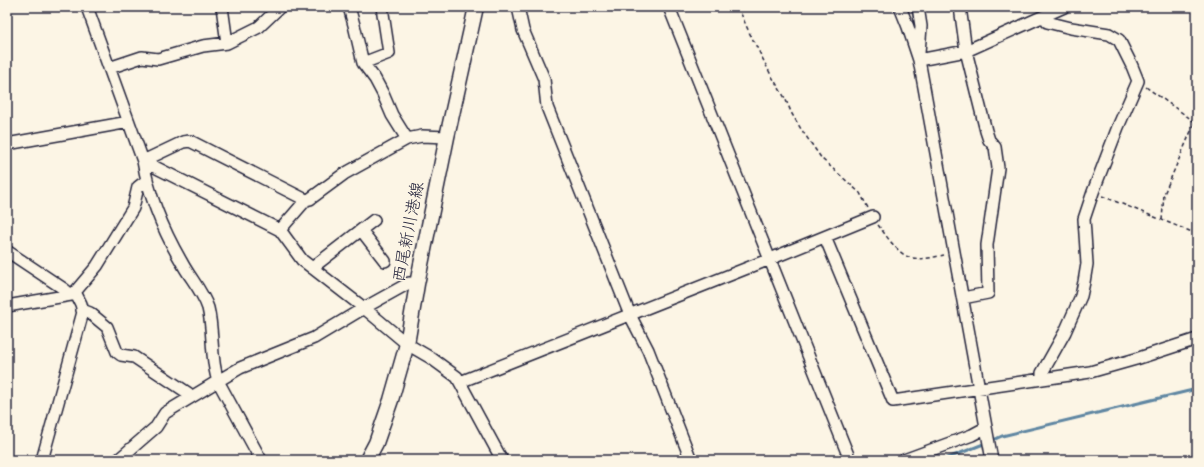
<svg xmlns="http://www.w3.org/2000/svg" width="1204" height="467" font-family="'Indie Flower','Klee One',sans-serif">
<rect width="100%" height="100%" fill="#fcf5e5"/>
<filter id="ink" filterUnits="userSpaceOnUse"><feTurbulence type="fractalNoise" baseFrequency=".025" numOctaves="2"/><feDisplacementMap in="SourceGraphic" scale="8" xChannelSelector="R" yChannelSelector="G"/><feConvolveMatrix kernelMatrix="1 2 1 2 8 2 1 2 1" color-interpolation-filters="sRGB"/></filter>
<g filter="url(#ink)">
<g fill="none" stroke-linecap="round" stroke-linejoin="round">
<!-- stream -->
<path stroke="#5e86a2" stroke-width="3" d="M991,441L1002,436L1197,389
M943,460L986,443"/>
<!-- minor casing -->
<g stroke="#22223b" stroke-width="14">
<path id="minor" d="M87,7L143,161C149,196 163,230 181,261C189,277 202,290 208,308C214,332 210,358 218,381L261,460
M222,7L227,43
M349,7L354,25L363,63L375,79L383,94L392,115L407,139
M518,7L523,30L544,79L547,107L630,315L648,350L691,460
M669,7L850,460
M900,7L908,27L919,60L992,460
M918,7L921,26L919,53
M960,7L966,51L986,131L989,140L995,147L998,168L987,245L988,293L963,298
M919,60L966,51L1064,7
M363,63L389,53L382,7
M109,68L142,57L158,59L203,46L227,43L259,27L280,7
M7,144L129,122
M143,161L280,230L302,260L364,308L407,344L431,358L457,377L502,460
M143,161L183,142L190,141L306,200
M280,230L306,200L310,199L344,174L407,139L422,136L447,137
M361,230L385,261
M825,237L893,401L1090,372L1136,359L1197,339
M7,251L64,289L71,295
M312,268L374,220
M75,292L97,266L133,208L138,187L147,180
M7,306L71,295L75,292L81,304L83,312L42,460
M82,310L90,313L107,327L117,352L121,355L134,357L188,393L191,397
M1042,379V373L1065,332L1081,296L1084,282L1087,264L1084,219L1093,192L1118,127L1138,81L1132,66L1119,40L1109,34L1071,28L1047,22L1045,16
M460,382L770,259L873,217
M118,460L156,427L165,413L218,381L240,368L314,338L364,308L409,283L417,284
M904,460L972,435L985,428"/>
</g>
<!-- major casing -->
<g stroke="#22223b" stroke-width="17">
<path id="major" d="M367,460L376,443L391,400L407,344L417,284L447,137L476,7"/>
</g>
<!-- path -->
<path stroke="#22223b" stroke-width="1.5" stroke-dasharray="4 3" stroke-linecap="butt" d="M738,7L749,32L771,75L785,98L792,114L801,129L822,159L860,193L868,208
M1146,87L1195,122L1164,194L1162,220
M1102,196L1197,234
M878,225C886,235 897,253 909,257C919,261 934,257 944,255"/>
<!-- minor -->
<use href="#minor" stroke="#fcf5e5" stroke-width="11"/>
<!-- major -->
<use href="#major" stroke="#fcf5e5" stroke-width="14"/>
</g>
</g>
<g text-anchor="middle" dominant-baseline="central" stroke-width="3" stroke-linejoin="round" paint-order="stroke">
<!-- street labels -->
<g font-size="17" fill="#22223b" stroke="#fcf5e5">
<text transform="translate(409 232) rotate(-79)">西尾新川港線</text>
</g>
</g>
<!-- margin -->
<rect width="1204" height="467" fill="none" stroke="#fcf5e5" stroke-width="24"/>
<rect x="12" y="12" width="1180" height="443" fill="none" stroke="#22223b" stroke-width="1.5" filter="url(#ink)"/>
</svg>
